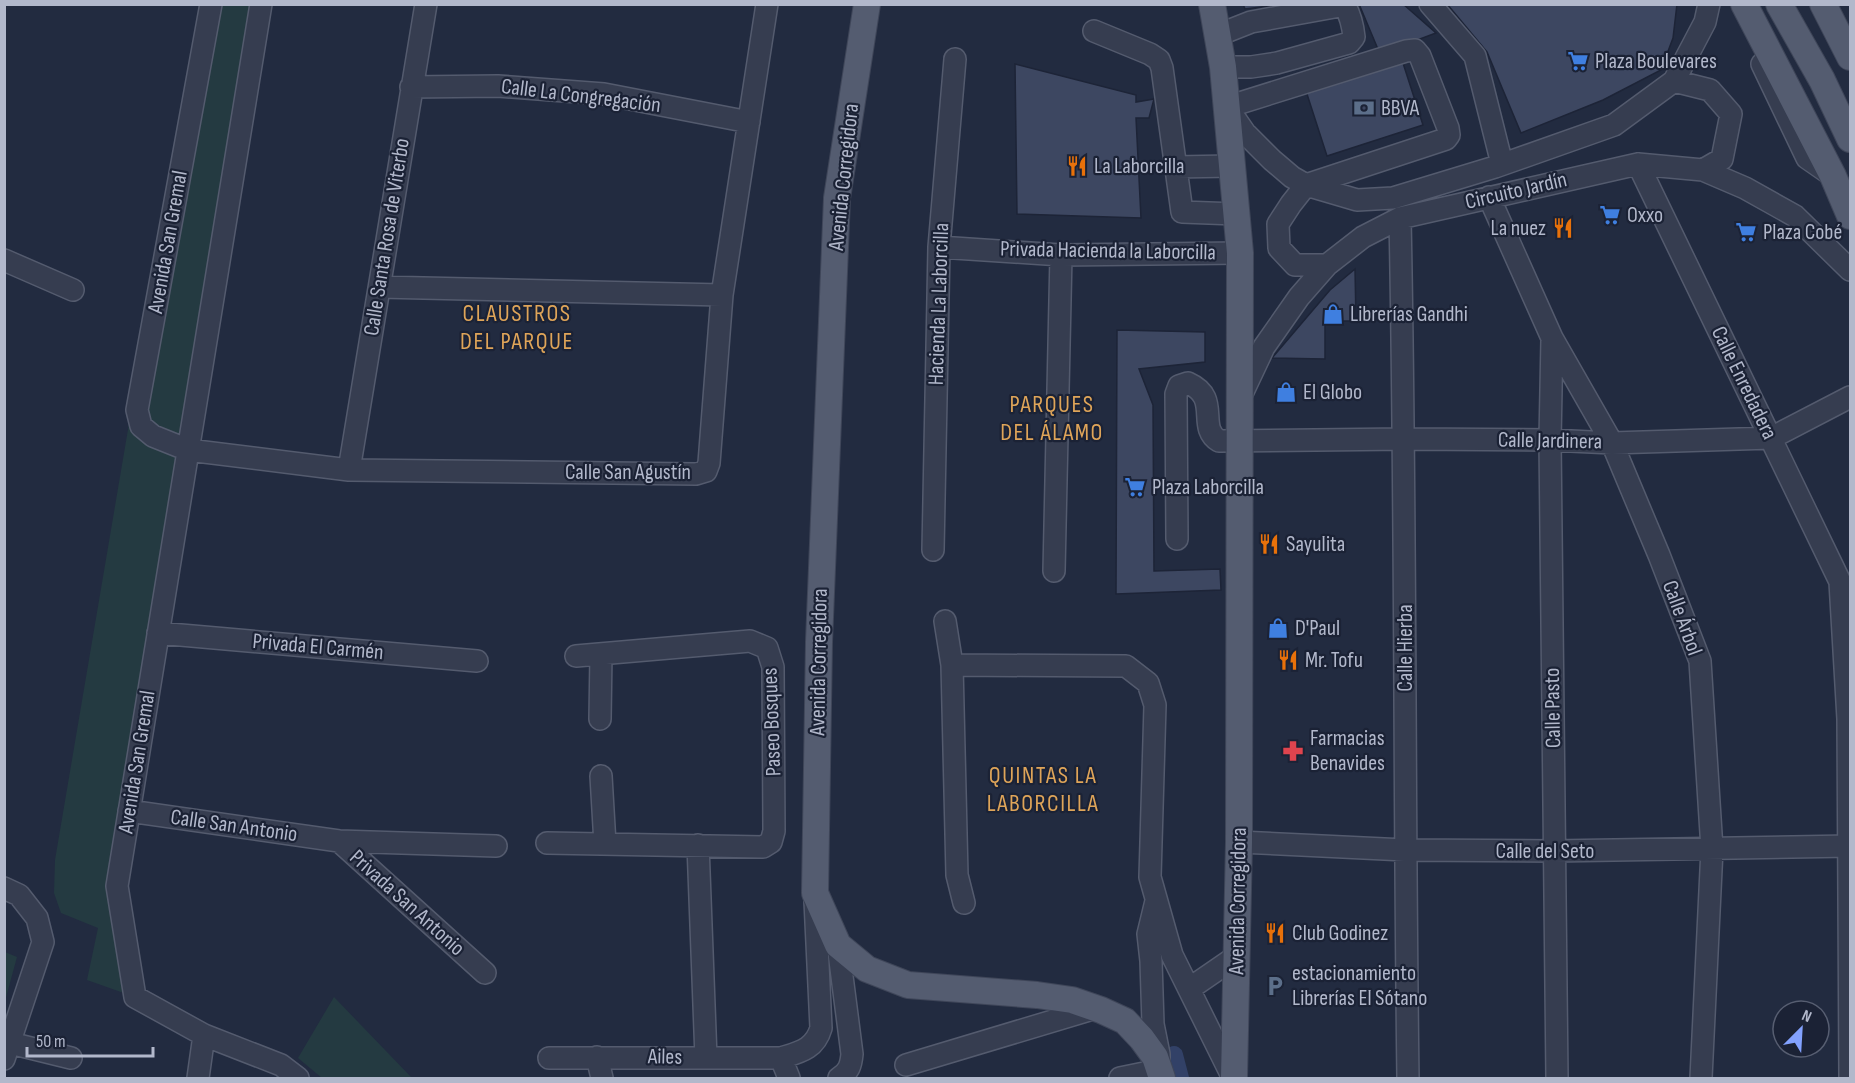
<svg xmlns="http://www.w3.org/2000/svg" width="1855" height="1083" font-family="'Sofia Sans Condensed',sans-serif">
<rect width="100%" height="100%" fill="#222b40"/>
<!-- green -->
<path fill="#243a41" d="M200,5H261L117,886L135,997L87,980L98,928L61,913L54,893L55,860Z
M5,952L17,957L5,1001Z
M334,997L412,1078H322L298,1058Z"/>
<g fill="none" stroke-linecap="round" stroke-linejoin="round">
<!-- canal -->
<path stroke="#324167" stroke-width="18" d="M1174,1055L1180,1078"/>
</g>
<!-- building -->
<path fill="#3d4761" stroke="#1d2437" stroke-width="1.5" d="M1243,4H1283L1245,9Z
M1359,4H1403L1436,33L1380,54Z
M1447,4H1677L1673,38L1661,70L1603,100L1521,133L1487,52Z
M1402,60L1423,125L1327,156L1306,91Z
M1015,64L1136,95V102L1154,99L1149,118H1136L1141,218L1017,214Z
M1355,269L1356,321H1325V359L1272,358L1330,290Z
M1117,330L1205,332V362L1139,369L1153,405L1154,571L1220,569L1221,590L1116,594Z"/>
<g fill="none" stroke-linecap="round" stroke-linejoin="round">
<!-- minor casing -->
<g stroke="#545b6e" stroke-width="24">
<path id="minor" d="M211,4L137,410L141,426L153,436L188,450L349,470L696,474L706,471L709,463L722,295L767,4
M261,4L117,886L135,997L204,1035L281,1065L298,1078
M1430,4L1475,56L1502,164
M1094,31L1150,54L1159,60L1162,68L1182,212L1236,214
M1218,35L1251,22L1340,6H1345C1350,15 1353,27 1354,37L1349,43L1277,63L1251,67H1223
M1762,64L1807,158L1833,176
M1674,81L1710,90L1731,114L1722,159L1703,170
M411,87L498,86L604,94L749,122
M1638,164L1845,592
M1175,167L1232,166
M1489,197L1552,338L1612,443L1659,555L1700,661L1712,849L1701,1078
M1400,218C1406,505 1404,792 1408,1078
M939,247L1061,255L1240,253
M4,260L73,290
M1327,265H1295L1279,248L1278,224L1291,204L1306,185L1446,139L1449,135L1448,128L1420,56L1415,50L1406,51L1227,107L1245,133L1272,160L1292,177L1306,185L1357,200L1393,198L1495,167L1614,125L1674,81L1705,22L1709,4
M380,287L722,295
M1552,339L1550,440L1557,1078
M1240,398L1264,347L1299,297L1327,265L1363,237L1400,218L1638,164L1703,170L1745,188L1795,216L1850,270
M349,470L426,4
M1177,539L1176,394L1179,386L1188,383C1222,398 1196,427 1219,441L1405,439L1550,440L1612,443L1771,438L1850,397
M933,550L939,247L955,59
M1054,571L1061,255
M1840,582L1848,719L1850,1078
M945,621L952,665L957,875L964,903
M158,633L477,661
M952,665L1126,666L1148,683L1155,705L1150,877L1172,955L1233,1078
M600,719L601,654
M601,776L605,844
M129,811L339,841L496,846
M339,841L485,973
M1239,842L1405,850L1554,851L1850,846
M547,843L763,847L771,842L774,831L773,667L767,648L750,641L576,656
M698,845L706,1058
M4,888L19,895L37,918L43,942L4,1059
M838,945L852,1054C851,1065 849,1072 839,1078
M1189,989L1237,956
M10,1043L71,1058
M597,1057L602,1078
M549,1058H781C800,1052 815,1049 821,1028L815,901
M781,1058L789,1078
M906,1065L1096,1008
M198,1078L204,1035
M1120,1078L1159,1070V1054L1153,1024L1151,961L1148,934L1156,901"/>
</g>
<!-- major casing -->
<g stroke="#3f4659" stroke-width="28">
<path id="major" d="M867,4L837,198L819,642L815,893L838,945L867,969L908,985L1037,995L1072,1000L1101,1010L1125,1021L1142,1039L1155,1057L1162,1078
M1212,4L1223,67L1240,253L1239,842L1234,1078
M1744,4L1833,176L1850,216
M1779,4L1822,80L1850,139
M1823,4L1850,57"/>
</g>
<!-- minor -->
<use href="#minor" stroke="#363d50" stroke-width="21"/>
<!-- major -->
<use href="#major" stroke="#545c70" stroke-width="26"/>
</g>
<!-- icons -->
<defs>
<g id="supermarket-bare" transform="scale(1.62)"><path d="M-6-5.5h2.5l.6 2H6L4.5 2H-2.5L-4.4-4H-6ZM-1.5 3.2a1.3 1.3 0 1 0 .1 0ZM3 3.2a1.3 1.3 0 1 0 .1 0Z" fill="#3f7fe0" stroke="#1b2235" stroke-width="2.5" paint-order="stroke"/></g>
<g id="bank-bare" transform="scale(1.62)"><path d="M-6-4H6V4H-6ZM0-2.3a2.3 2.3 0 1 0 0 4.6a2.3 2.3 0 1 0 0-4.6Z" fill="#5c6f8a" stroke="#1b2235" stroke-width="2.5" paint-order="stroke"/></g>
<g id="restaurant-bare" transform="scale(1.62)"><path d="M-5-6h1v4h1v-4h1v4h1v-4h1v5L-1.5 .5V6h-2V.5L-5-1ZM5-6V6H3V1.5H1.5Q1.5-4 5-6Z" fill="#e8710a" stroke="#1b2235" stroke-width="2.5" paint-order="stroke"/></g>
<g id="shop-bare" transform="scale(1.62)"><path d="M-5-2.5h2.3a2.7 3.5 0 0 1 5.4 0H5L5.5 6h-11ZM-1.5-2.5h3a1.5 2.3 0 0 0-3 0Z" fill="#3f7fe0" stroke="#1b2235" stroke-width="2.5" paint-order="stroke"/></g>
<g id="pharmacy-bare" transform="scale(1.62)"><path d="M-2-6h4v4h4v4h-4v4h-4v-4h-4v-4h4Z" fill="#e0444e" stroke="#1b2235" stroke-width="2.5" paint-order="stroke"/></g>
<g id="parking-bare" transform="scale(1.62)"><path d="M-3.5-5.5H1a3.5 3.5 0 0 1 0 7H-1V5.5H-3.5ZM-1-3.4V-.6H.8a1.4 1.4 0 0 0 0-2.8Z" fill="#5c6f8a" stroke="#1b2235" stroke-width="2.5" paint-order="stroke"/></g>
</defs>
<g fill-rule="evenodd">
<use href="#supermarket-bare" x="1578" y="61"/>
<use href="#bank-bare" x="1364" y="108"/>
<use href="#restaurant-bare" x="1077" y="166"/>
<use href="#supermarket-bare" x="1610" y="215"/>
<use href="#restaurant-bare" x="1563" y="228"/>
<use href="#supermarket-bare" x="1746" y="232"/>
<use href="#shop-bare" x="1333" y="314"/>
<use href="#shop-bare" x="1286" y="392"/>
<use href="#supermarket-bare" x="1135" y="487"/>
<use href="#restaurant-bare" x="1269" y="544"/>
<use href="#shop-bare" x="1278" y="628"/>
<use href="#restaurant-bare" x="1288" y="660"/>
<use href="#pharmacy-bare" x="1293" y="751"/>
<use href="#restaurant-bare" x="1275" y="933"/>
<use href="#parking-bare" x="1275" y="986"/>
</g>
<g text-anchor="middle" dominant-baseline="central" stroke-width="4.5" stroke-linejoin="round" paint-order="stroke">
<!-- poi labels -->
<g font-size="22" fill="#b2b8cb" stroke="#1b2235" text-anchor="start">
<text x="1595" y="61">Plaza Boulevares</text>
<text x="1381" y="108">BBVA</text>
<text x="1094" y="166">La Laborcilla</text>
<text x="1627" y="215">Oxxo</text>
<text x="1546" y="228" text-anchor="end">La nuez</text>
<text x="1763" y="232">Plaza Cobé</text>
<text x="1350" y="314">Librerías Gandhi</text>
<text x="1303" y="392">El Globo</text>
<text x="1152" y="487">Plaza Laborcilla</text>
<text x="1286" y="544">Sayulita</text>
<text x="1295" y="628">D'Paul</text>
<text x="1305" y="660">Mr. Tofu</text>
<text x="1310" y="738">Farmacias<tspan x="1310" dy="25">Benavides</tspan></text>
<text x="1292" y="933">Club Godinez</text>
<text x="1292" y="973">estacionamiento<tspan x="1292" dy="25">Librerías El Sótano</tspan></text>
</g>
<!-- street labels -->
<g font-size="22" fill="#b2b8cb" stroke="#1b2235">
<text transform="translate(581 96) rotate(7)">Calle La Congregación</text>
<text transform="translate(844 177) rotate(-84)">Avenida Corregidora</text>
<text transform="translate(1516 191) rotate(-13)">Circuito Jardín</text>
<text transform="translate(387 237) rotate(-81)">Calle Santa Rosa de Viterbo</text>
<text transform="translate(168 242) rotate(-80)">Avenida San Gremal</text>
<text transform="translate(1108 251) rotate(1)">Privada Hacienda la Laborcilla</text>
<text transform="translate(939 304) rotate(-88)">Hacienda La Laborcilla</text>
<text transform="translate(1744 383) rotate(64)">Calle Enredadera</text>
<text transform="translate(1550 441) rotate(1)">Calle Jardinera</text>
<text x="628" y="472">Calle San Agustín</text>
<text transform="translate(1682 618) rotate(70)">Calle Árbol</text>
<text transform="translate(318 647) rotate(5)">Privada El Carmén</text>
<text transform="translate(1405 648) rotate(-90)">Calle Hierba</text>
<text transform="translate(819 662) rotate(-89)">Avenida Corregidora</text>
<text transform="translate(1553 708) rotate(-91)">Calle Pasto</text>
<text transform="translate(772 722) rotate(-92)">Paseo Bosques</text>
<text transform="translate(137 762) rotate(-81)">Avenida San Gremal</text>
<text transform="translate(234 826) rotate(8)">Calle San Antonio</text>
<text x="1545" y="851">Calle del Seto</text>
<text transform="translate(1238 901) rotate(-89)">Avenida Corregidora</text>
<text transform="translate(407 903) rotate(42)">Privada San Antonio</text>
<text transform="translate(665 1057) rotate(1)">Ailes</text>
</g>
<!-- neighbourhood labels -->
<g font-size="24" letter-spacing="1.5" fill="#dfa559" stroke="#1b2235">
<text x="517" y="313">CLAUSTROS<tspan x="517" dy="28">DEL PARQUE</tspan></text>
<text x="1052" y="404">PARQUES<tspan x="1052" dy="28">DEL ÁLAMO</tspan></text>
<text x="1043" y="775">QUINTAS LA<tspan x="1043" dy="28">LABORCILLA</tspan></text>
</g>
</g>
<!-- border -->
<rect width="1855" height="1083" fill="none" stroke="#b2b8cb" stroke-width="12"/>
<!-- north arrow -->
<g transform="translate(1801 1029) rotate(24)"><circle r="28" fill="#1b2235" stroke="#575e71" stroke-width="1.5"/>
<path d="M0-4.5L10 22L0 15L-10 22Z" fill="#83a2ff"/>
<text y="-9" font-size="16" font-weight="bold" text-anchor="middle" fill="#b2b8cb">N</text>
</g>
<!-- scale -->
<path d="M27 1047v9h126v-9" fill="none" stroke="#b2b8cb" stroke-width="3"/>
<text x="36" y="1047" font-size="18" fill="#b2b8cb" stroke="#1b2235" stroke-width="4.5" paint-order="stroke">50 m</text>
</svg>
